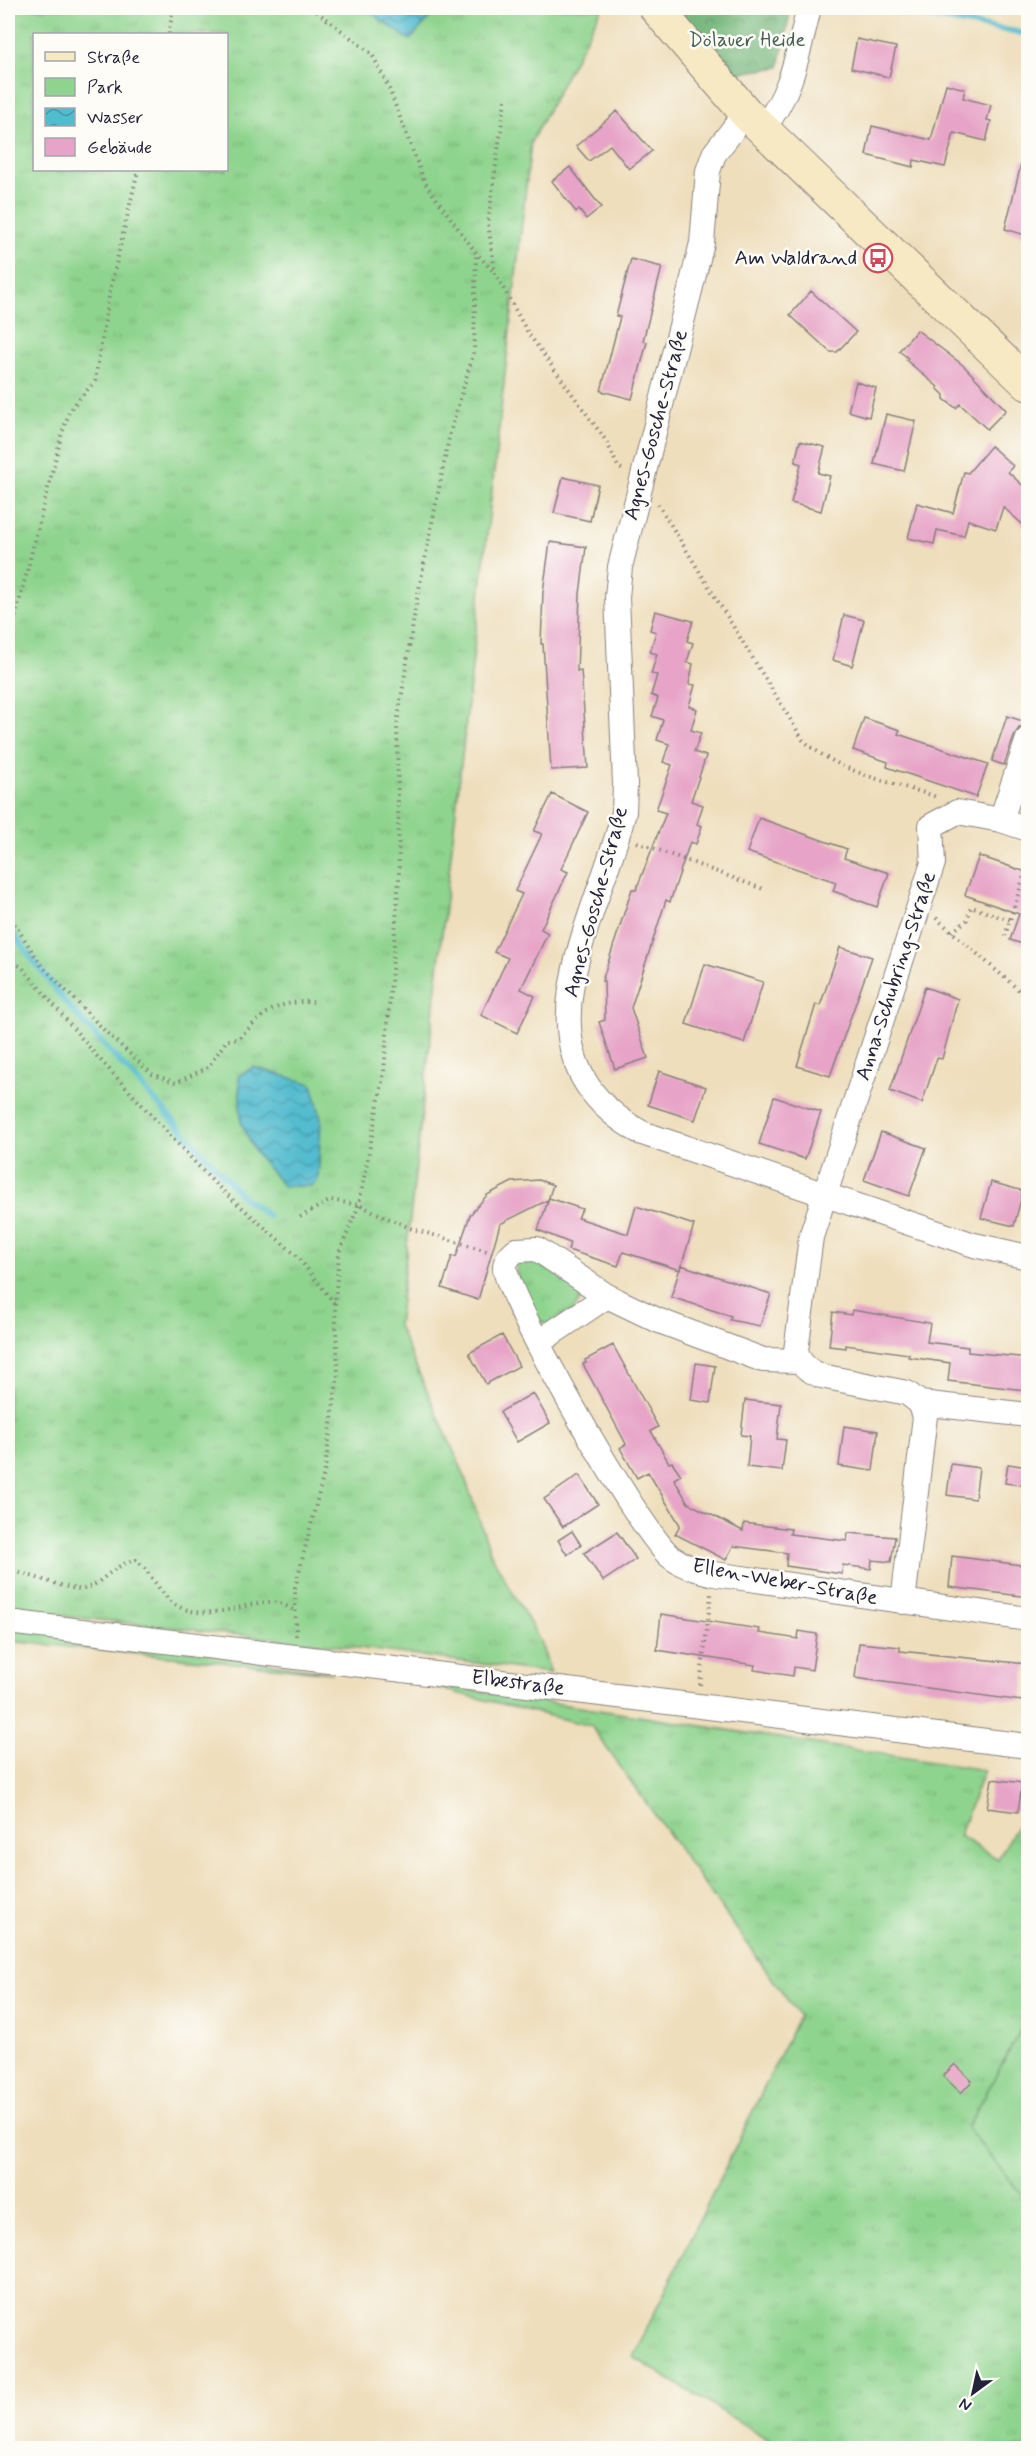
<svg xmlns="http://www.w3.org/2000/svg" width="1036" height="2456" font-family="Mynerve,sans-serif">
<defs>
<pattern id="grass-tufts" width="24" height="20" patternUnits="userSpaceOnUse" patternTransform="scale(1.5)"><rect width="24" height="20" fill="#8fd48e"/><path d="M3 7l-1-3M5 7V3M7 7l1-3M15 17l-1-3M17 17v-4M19 17l1-3" fill="none" stroke="#7bb67b"/></pattern>
<pattern id="forest-crowns" width="20" height="18" patternUnits="userSpaceOnUse" patternTransform="scale(1.5)"><rect width="20" height="18" fill="#73b679"/><path d="M2 6a3 3 0 1 1 6 0M12 15a3 3 0 1 1 6 0" fill="none" stroke="#5e9464"/></pattern>
<pattern id="water-waves" width="16" height="10" patternUnits="userSpaceOnUse" patternTransform="scale(1.5)"><rect width="16" height="10" fill="#52bccf"/><path d="M0 5q4-4 8 0t8 0" fill="none" stroke="#4498a9"/></pattern>
</defs>
<rect width="100%" height="100%" fill="#fdfcf7"/>
<filter id="ink" filterUnits="userSpaceOnUse"><feTurbulence type="fractalNoise" baseFrequency=".0167" numOctaves="2"/><feDisplacementMap in="SourceGraphic" scale="12" xChannelSelector="R" yChannelSelector="G"/><feConvolveMatrix kernelMatrix="1 2 1 2 8 2 1 2 1" color-interpolation-filters="sRGB"/></filter>
<filter id="wash" filterUnits="userSpaceOnUse"><feTurbulence type="fractalNoise" baseFrequency=".008" numOctaves="4" result="noise"/><feDisplacementMap in="SourceGraphic" scale="24" xChannelSelector="R" yChannelSelector="G"/><feGaussianBlur stdDeviation="1.35" result="paint"/><feColorMatrix in="noise" values="0 0 0 0 0 0 0 0 0 0 0 0 0 0 0 0 0 1.4 0 .05"/><feComposite in="paint" operator="in"/></filter>
<g filter="url(#wash)">
<rect width="100%" height="100%" fill="#eedebc"/>
<!-- grass -->
<path fill="url(#grass-tufts)" stroke="#587b64" stroke-width="1.5" fill-rule="evenodd" d="M8,8H602L531,142L398,1326L463,1472L491,1554L540,1641L551,1673L352,1647L8,1610ZM34,34H226V170H34Z
M531,1256L578,1287L582,1298L573,1311L546,1324L535,1318L517,1276L516,1264Z
M8,1622L333,1673L8,1641Z
M400,1679L984,1770L959,1836L998,1859L1028,1806V2017L967,2128L1028,2202V2448H782L633,2357L799,2016L591,1726Z"/>
<!-- forest -->
<path fill="url(#forest-crowns)" stroke="#4a6c5a" stroke-width="1.5" d="M676,8H791L779,67L734,74Z"/>
<!-- green -->
<path fill="#8fd48e" stroke="#587b64" stroke-width="1.5" d="M1028,2017V2202L967,2128Z"/>
<!-- water -->
<path fill="url(#water-waves)" stroke="#3a6f85" stroke-width="1.5" d="M364,8H438L410,40Z
M253,1067L312,1084L321,1118L318,1180L311,1186H283L255,1152L241,1122L239,1076Z"/>
<g fill="none" stroke-linecap="round" stroke-linejoin="round">
<!-- stream -->
<path stroke="#52bccf" stroke-width="6" d="M879,8L1028,34
M8,927L65,1002L243,1197L268,1216"/>
</g>
<g id="blocks">
<!-- building -->
<path fill="#e7a4c8" d="M857,39L896,47L889,77L851,68Z
M946,84L965,89L963,98L991,105L987,120L991,121L986,141L954,133L945,167L914,160L913,167L866,155L872,126L931,140Z
M617,111L652,151L629,169L610,145L589,161L576,146Z
M1022,160L1029,161V236L1005,229Z
M570,167L601,207L586,219L579,210L576,212L552,181Z
M631,259L662,267L643,341L647,342L632,399L601,391L620,317L616,316Z
M811,291L856,332L837,352H830L790,315Z
M917,330L964,366L1006,410L987,429L960,404L956,408L944,399V395L937,388L938,387L906,360L908,358L899,351Z
M856,382L876,388L869,417L848,411Z
M886,414L916,421L904,471L874,464Z
M800,441L825,447L818,473L830,476L821,511L791,503L801,464L795,462Z
M991,446L1013,466L1008,472L1029,491V530L1003,507L996,529L968,520L964,536L937,530L934,544L908,538L917,503L953,513L964,472L968,473Z
M563,477L598,485L590,521L554,513Z
M550,542L586,547L580,594L577,671L581,670L588,768L551,770L543,644H541L543,592Z
M655,611L693,621L687,641L693,643L687,662L693,664L689,684L695,685L689,706L697,709L691,730L701,733L694,752L706,756L691,801L703,805L697,824L702,826L696,844L690,842L670,902L666,900L631,1008L648,1058L615,1069L599,1022L605,1020L604,981H602L632,889L636,890L666,813L656,810L672,765L663,762L669,744L657,740L663,720L652,716L658,698L651,695L657,675L651,674L657,654L650,652L656,632L650,630Z
M844,615L864,620L852,666L833,660Z
M1007,716L1029,723V725L1019,728L1015,734L1004,765L992,761Z
M864,718L900,730L898,734L988,764L976,797L887,767L888,762L853,750Z
M552,794L588,812L561,869L568,872L541,929L548,933L521,989L535,996L517,1033L481,1015L508,958L494,952L522,894L515,891L542,834L534,831Z
M759,818L847,849L844,858L889,873L877,907L833,891L836,882L747,852Z
M979,856L1029,873V946L1010,940L1019,914L965,895Z
M840,947L872,957L830,1076L797,1066L816,1004L820,1006Z
M705,964L763,982L744,1043L686,1024Z
M925,987L958,999L942,1059L937,1058L922,1103L890,1091Z
M659,1071L706,1087L695,1120L648,1105Z
M774,1097L821,1112L805,1159L759,1144Z
M881,1132L926,1148L909,1196L864,1180Z
M539,1180L553,1185L548,1200L500,1224L478,1300L442,1288L452,1256L456,1257L470,1215L487,1195L512,1182Z
M991,1182L1023,1191L1014,1226L981,1218Z
M549,1198L582,1209L578,1218L628,1234L636,1206L694,1225L680,1270L623,1252L618,1266L568,1250L570,1243L538,1230Z
M681,1265L771,1294L760,1326L730,1320L731,1316L671,1297Z
M852,1310L930,1323L927,1342L968,1347V1352L1029,1358L1025,1390L948,1381L950,1363L908,1357L909,1354L846,1345V1348L829,1346L833,1312L851,1315Z
M502,1335L519,1366L486,1384L469,1353Z
M613,1345L658,1427L651,1431L669,1463L672,1462L681,1475L674,1479L688,1503L743,1531L744,1523L791,1529L790,1534L847,1541L848,1533L895,1537L891,1562L872,1560L871,1569L843,1565L842,1574L786,1566L787,1553L733,1546L726,1560L675,1534L680,1525L648,1472L637,1478L620,1448L626,1444L583,1364L586,1363L585,1360Z
M696,1363L715,1366L710,1403L691,1400Z
M533,1393L550,1423L517,1442L500,1412Z
M745,1400L781,1404L777,1439L786,1440L782,1471L747,1467L750,1436L741,1435Z
M844,1426L878,1431L873,1471L839,1466Z
M951,1464L979,1468L975,1499L947,1495Z
M1008,1464L1029,1467V1486L1005,1483Z
M579,1475L598,1504L563,1527L544,1499Z
M572,1531L581,1545L567,1555L558,1540Z
M617,1532L636,1559L603,1581L584,1553Z
M952,1556L1029,1566V1597L949,1587Z
M661,1614L760,1629L759,1633L798,1639L799,1631L817,1634L812,1670L794,1667L793,1676L754,1670L755,1665L657,1650Z
M859,1643L900,1647V1651L1027,1664L1022,1701L855,1678Z
M992,1779L1022,1783L1018,1812L987,1808Z
M955,2064L972,2081L961,2093L943,2076Z"/>
</g>
</g>
<g filter="url(#ink)">
<use href="#blocks" fill-opacity="0" stroke="#88807c" stroke-width="1.5"/>
<g fill="none" stroke-linecap="round" stroke-linejoin="round">
<!-- street casing -->
<g stroke="#88807c" stroke-width="26">
<path id="street" d="M746,113L714,154L708,171L702,243L620,567L617,597L625,784L624,812C597,922 505,1058 642,1133L974,1245L1028,1257
M762,129C792,95 798,51 809,8
M1001,820L1028,739
M1028,829L1001,820L957,812L931,826L933,863L811,1237L796,1351C800,1365 808,1370 821,1376L907,1393L920,1403L1028,1415
M539,1342L607,1296
M799,1361L763,1360L657,1320L607,1296L537,1249L516,1250C510,1255 504,1261 505,1269C511,1306 641,1534 671,1557C684,1567 699,1570 714,1574L1028,1619
M903,1602L925,1416L920,1403
M8,1622L1028,1746"/>
</g>
<!-- secondary casing -->
<g stroke="#88807c" stroke-width="35">
<path id="secondary" d="M656,8L746,113L1028,384"/>
</g>
<!-- path -->
<path stroke="#88807c" stroke-width="4" stroke-dasharray="1.5 4.5" stroke-linecap="butt" d="M312,8L372,54L388,86L425,183L476,253L494,272
M169,34L173,8
M505,100L488,223L495,273L528,333L607,442L618,467L623,470
M658,504L803,740C838,773 892,782 937,797
M8,646L62,433L70,410L95,381L110,290L138,170
M637,842L763,889
M8,914L41,965L107,1033L152,1074L176,1083L208,1067L227,1040L238,1039C262,1015 276,1000 313,1002
M936,918L1028,998
M952,932L967,920L971,907L1010,920
M1005,936L1028,863
M8,959L22,967L94,1053L215,1184L297,1256L334,1303
M300,1217L331,1200L359,1205L410,1228L487,1251
M8,1570C24,1572 74,1592 84,1589C101,1585 113,1564 136,1560C153,1573 161,1601 184,1609C216,1619 240,1604 270,1602C279,1601 288,1607 295,1611
M296,1636L295,1588L325,1469L338,1374L335,1303L339,1253L359,1205L384,1072L399,880L397,724L417,599L450,433L474,351L476,253
M700,1685L711,1594"/>
<!-- street -->
<use href="#street" stroke="#fff" stroke-width="24"/>
<!-- secondary -->
<use href="#secondary" stroke="#f7e9c3" stroke-width="33"/>
</g>
</g>
<!-- icons -->
<defs>
<g id="bus-ring" transform="scale(1.5)"><circle r="9.5" fill="#fdfcf7" stroke="#d1495b" stroke-width="1.5"/><path d="M-5-6H5V4H4V6H2V4H-2V6H-4V4H-5ZM-3.5-4V0h7V-4ZM-3.5 1.2v1.5H-2V1.2ZM2 1.2v1.5H3.5V1.2Z" fill="#d1495b"/></g>
</defs>
<g fill-rule="evenodd">
<use href="#bus-ring" x="878" y="258"/>
</g>
<g text-anchor="middle" dominant-baseline="central" stroke-width="5" stroke-linejoin="round" paint-order="stroke">
<!-- park labels -->
<g font-size="21" fill="#486058" stroke="#fdfcf7">
<text x="747" y="40">Dölauer Heide</text>
</g>
<!-- poi labels -->
<g font-size="21" fill="#22223b" stroke="#fdfcf7" text-anchor="end">
<text x="857" y="258">Am Waldrand</text>
</g>
<!-- street labels -->
<g font-size="21" fill="#22223b" stroke="#fdfcf7">
<text transform="translate(656 425) rotate(-75)">Agnes-Gosche-Straße</text>
<text transform="translate(596 902) rotate(-75)">Agnes-Gosche-Straße</text>
<text transform="translate(896 976) rotate(-72)">Anna-Schubring-Straße</text>
<text transform="translate(785 1582) rotate(10)">Ellen-Weber-Straße</text>
<text transform="translate(518 1683) rotate(7)">Elbestraße</text>
</g>
</g>
<!-- margin -->
<rect width="1036" height="2456" fill="none" stroke="#fdfcf7" stroke-width="30"/>
<!-- legend -->
<rect x="33" y="33" width="195" height="138" fill="#fdfcf7" stroke="#a5a5ac" stroke-width="1.5"/>
<rect x="45" y="52" width="30" height="9" fill="#f7e9c3" stroke="#a5a5ac" stroke-width="1.5"/>
<text x="87" y="63" font-size="18" fill="#22223b">Straße</text>
<rect x="45" y="78" width="30" height="18" fill="#8fd48e" stroke="#a5a5ac" stroke-width="1.5"/>
<text x="87" y="93" font-size="18" fill="#22223b">Park</text>
<rect x="45" y="108" width="30" height="18" fill="url(#water-waves)" stroke="#a5a5ac" stroke-width="1.5"/>
<text x="87" y="123" font-size="18" fill="#22223b">Wasser</text>
<rect x="45" y="138" width="30" height="18" fill="#e7a4c8" stroke="#a5a5ac" stroke-width="1.5"/>
<text x="87" y="153" font-size="18" fill="#22223b">Gebäude</text>
<!-- north arrow -->
<g transform="translate(973 2393) rotate(213)" stroke="#fdfcf7" stroke-width="4.5" paint-order="stroke">
<path d="M0-4.5L10 22L0 15L-10 22Z" fill="#22223b"/>
<text y="-9" font-size="16" font-weight="bold" text-anchor="middle" fill="#22223b">N</text>
</g>
</svg>
